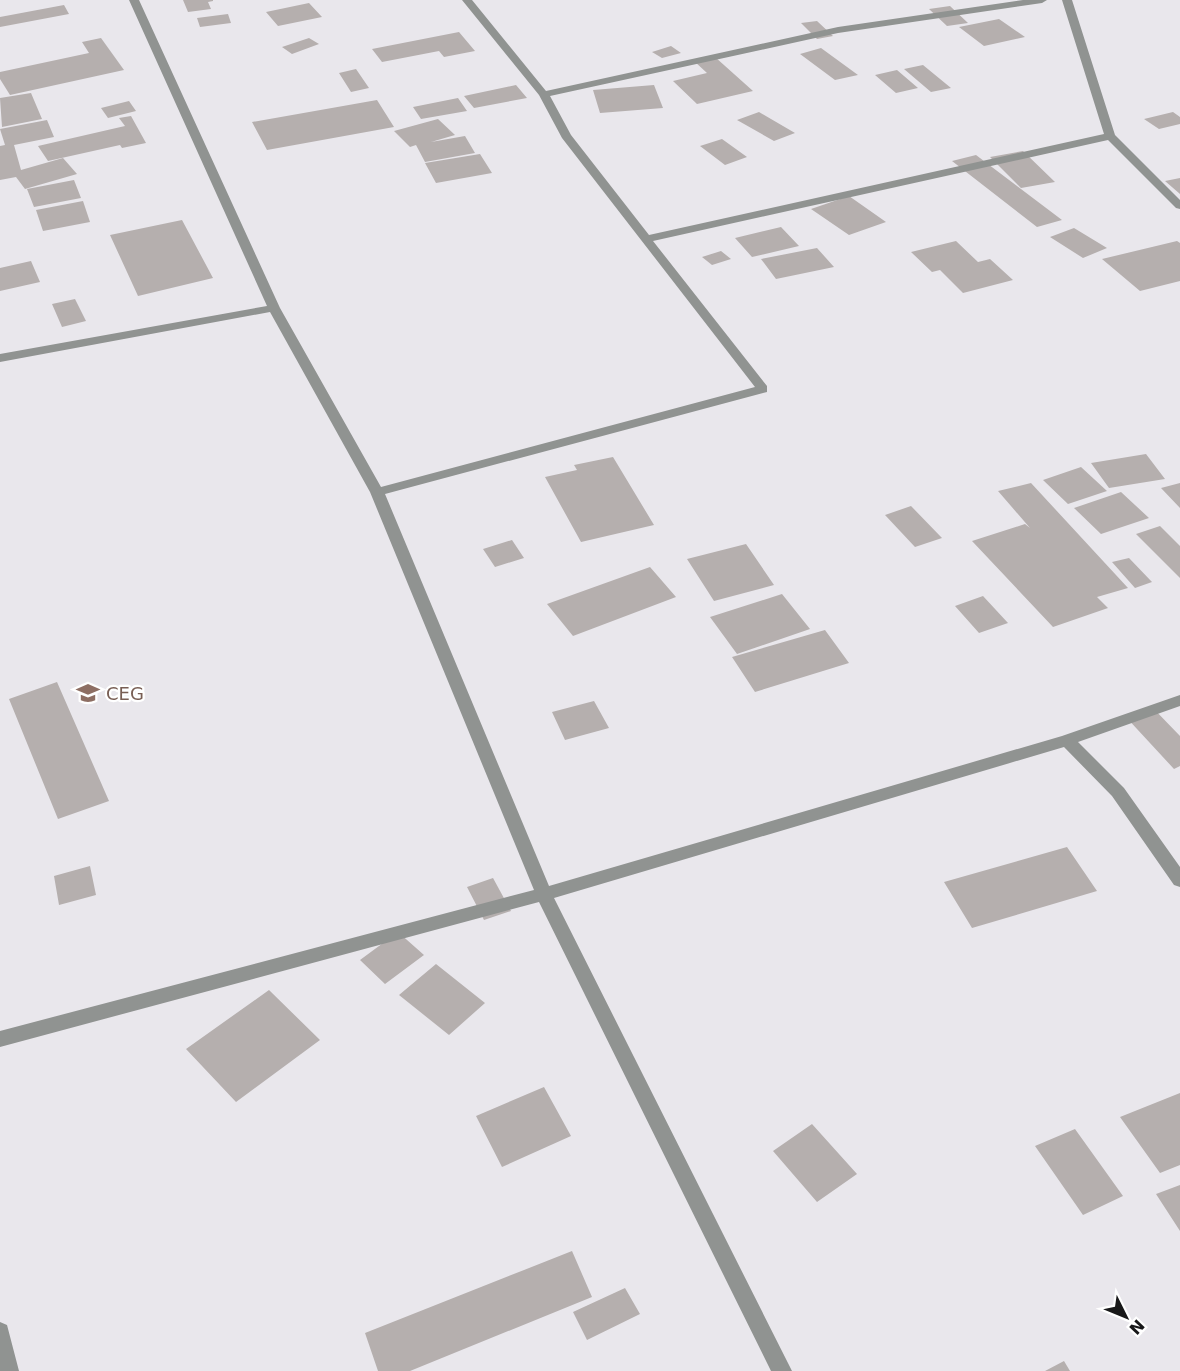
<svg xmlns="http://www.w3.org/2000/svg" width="1180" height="1371" font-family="'DejaVu Sans',sans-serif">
<rect width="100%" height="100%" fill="#e9e7ec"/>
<!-- building -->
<path fill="#b5afae" d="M183,0H213V1L208,2L211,9L188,12Z
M309,3L322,17L278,26L266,12Z
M64,5L69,14L0,27V17Z
M950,6L968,23L947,26L929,9Z
M228,14L231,23L200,27L197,18Z
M999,19L1025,37L984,46L959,27Z
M817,21L833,36L817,39L801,23Z
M459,32L475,51L444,57L439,51L382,62L372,49Z
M101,38L124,70L10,95L0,79V72L89,53L82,42Z
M309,38L319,44L292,54L282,47Z
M671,46L681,53L662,58L652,52Z
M821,48L858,75L835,80L800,54Z
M715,57L753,91L697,104L673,81L707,73L694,61Z
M923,65L951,88L931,92L904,69Z
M356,69L369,88L351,92L339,73Z
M897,70L918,88L896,93L875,75Z
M516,85L527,98L474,108L464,96Z
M654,85L663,108L600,113L593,90Z
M31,93L42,119L2,127L0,98Z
M458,98L467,111L421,119L413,107Z
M377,100L394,127L267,150L252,122Z
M129,101L136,111L108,118L101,108Z
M759,112L795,133L774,141L737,120Z
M1173,112L1180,117V124L1159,129L1144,119Z
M131,116L146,143L122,148L120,145L48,161L38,146L125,126L119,118Z
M438,119L455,135L431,142L465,136L475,153L425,162L416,145L410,147L394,131Z
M47,120L54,137L14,145L21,170L63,158L77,174L25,189L16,177L0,180V146L5,145L0,129Z
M722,139L747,157L725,165L700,146Z
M1023,151L1055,182L1021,188L990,157Z
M480,154L492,173L436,183L425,163Z
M976,155L1062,220L1037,227L952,161Z
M1180,178V194L1165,181Z
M74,180L81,198L34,207L27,189Z
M849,196L886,222L849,235L811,209Z
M83,201L90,222L43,231L36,210Z
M182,220L213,278L138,296L110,235Z
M781,227L799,246L752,257L735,238Z
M1074,228L1107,248L1083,258L1050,237Z
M956,241L978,262L990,259L1013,280L963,293L940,270L932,272L911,252Z
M1177,241L1180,243V281L1140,291L1102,259Z
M817,248L834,267L776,279L761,259Z
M721,251L731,259L712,265L702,257Z
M31,261L40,282L0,291V268Z
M75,299L86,321L62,327L52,304Z
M1146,454L1165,479L1109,488L1091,463Z
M613,457L654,525L581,542L545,477L577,470L574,465Z
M1081,467L1107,491L1068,504L1043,480Z
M1031,483L1128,588L1097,597L1108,608L1053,627L972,541L1025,524L1030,528L998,491Z
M1180,483V508L1161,488Z
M1121,492L1149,518L1101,534L1074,508Z
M911,506L942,538L915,547L885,515Z
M1160,526L1180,546V578L1136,534Z
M512,540L524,558L495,567L483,549Z
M746,544L774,585L714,601L687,559Z
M1129,558L1152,582L1135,588L1112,562Z
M650,567L676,597L573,636L547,604Z
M782,594L810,629L737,654L710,617Z
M983,596L1008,623L979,633L955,606Z
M825,630L849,663L755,692L732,657Z
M57,682L109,801L58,819L9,699Z
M594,701L609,728L565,740L552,712Z
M1151,706L1180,736V766L1174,769L1125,716Z
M1067,847L1097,891L972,928L944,882Z
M90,866L96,895L59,905L54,876Z
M493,878L511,911L484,920L467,887Z
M398,932L424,955L385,984L360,960Z
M436,964L485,1003L449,1035L399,995Z
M269,990L320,1040L236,1102L186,1049Z
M544,1087L571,1136L502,1167L476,1116Z
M1180,1093V1165L1160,1173L1120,1117Z
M812,1124L857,1174L817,1202L773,1151Z
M1075,1129L1123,1196L1083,1215L1035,1146Z
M1180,1185V1231L1156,1194Z
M572,1251L592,1297L410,1371H378L365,1333Z
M625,1288L640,1314L587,1340L573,1312Z
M1064,1361L1070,1371H1045Z"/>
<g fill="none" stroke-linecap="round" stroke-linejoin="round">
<!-- minor -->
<path fill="#909391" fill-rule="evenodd" d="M129,0H139L280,308L381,487L755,387L562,138L539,95L462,0H472L546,91L838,27L1023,0H1047L1042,3L838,33L550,96L571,135L649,235L1104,134L1062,0H1072L1115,135L1180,200V209L1176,208L1108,140L653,241L767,386V392L385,494L549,886L1062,736L1180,695V706L1078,742L1124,788L1180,867V887L1174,885L1112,796L1064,747L554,898L792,1371H771L539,902L0,1047V1031L534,890L370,492L270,312L0,362V354L267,306Z
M0,1322L7,1325L19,1371H0Z"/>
</g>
<!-- icons -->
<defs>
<g id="university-bare" transform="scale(1.8)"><path d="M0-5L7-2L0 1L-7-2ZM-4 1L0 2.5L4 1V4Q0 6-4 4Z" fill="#8d6e63" stroke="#fff" stroke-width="2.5" paint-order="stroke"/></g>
</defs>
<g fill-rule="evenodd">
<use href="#university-bare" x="88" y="693"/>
</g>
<g text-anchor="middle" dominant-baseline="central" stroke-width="4.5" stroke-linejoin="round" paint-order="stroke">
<!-- education labels -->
<g font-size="18" fill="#785e54" stroke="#fff" text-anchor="start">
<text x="106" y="693">CEG</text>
</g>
</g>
<!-- north arrow -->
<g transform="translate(1126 1317) rotate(133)" stroke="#ffffff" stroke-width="4.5" paint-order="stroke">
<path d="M0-4.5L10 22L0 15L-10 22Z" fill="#181819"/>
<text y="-9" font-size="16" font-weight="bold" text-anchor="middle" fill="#181819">N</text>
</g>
</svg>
